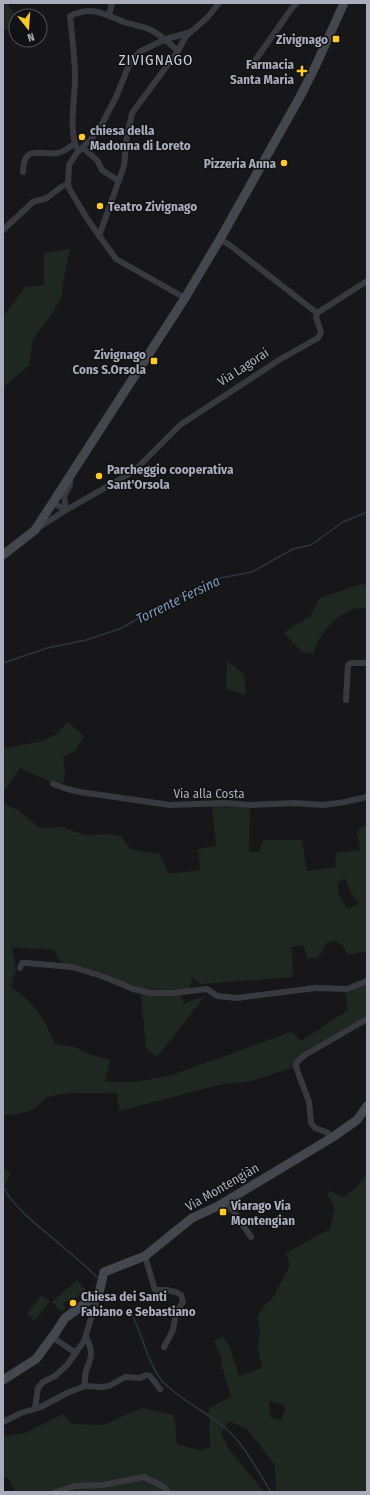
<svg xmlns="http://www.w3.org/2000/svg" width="370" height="1495" font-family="'Fira Sans Condensed',sans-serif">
<rect width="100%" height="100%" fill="#171719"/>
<!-- green -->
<path fill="#1e2820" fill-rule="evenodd" d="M3,3H7L16,16V29L4,30L3,32Z
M70,249L62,287V296L53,312L33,339L29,365L3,388L4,315L25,287L44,285V253Z
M361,584L367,586V607C362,608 356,608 351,610C333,617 318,636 313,654L302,652L284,633L290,628L310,617L320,598Z
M227,661L244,674L246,695L226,689Z
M68,722L84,736L75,751L63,757L65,770L64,783L58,785L20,768L3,793V749L42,741L55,735Z
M3,803L18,810L40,828L63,827L84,835L108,834L121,836L130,849L160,854L169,874L200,870L198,849L216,846L212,805L250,808L249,852L260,851L263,840H302L307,871L336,867L335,853L360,850L357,830L367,825V951L348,955L345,949L337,941L327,942L318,958H307L304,945L292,947L293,977L200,984L193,977L189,989L162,990L143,988L127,985L102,972L64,967L54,950L12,947L16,970L11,987C35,1003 44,1018 55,1044L75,1047L86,1053L110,1060L105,1082H136L172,1075L291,1032L301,1041L348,1010L345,991L367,979V1025L355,1026L309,1049L294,1067L252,1081L223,1084L119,1111L117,1093C97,1094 66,1091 48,1097C44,1098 42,1103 39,1105C31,1112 13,1117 3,1114ZM345,878L351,893L359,903L349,909C341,902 338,894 338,883Z
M141,994L181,995L184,1004L206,995L157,1057L146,1048Z
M3,1166L11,1174L3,1188Z
M367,1174V1492H272L276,1491L275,1465L247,1429L229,1421L221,1433L228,1448L264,1492H15L8,1478L5,1477L3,1479V1436L25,1433L63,1414L72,1424L103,1425L142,1408L174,1415L177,1444L201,1451L210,1447L209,1408L231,1397L223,1370L220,1369L222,1359L214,1341L223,1336L230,1347L239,1376L262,1368L258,1348L260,1330L257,1317L264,1306L274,1296L290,1265L286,1253L330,1229L335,1209L327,1193L329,1191L344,1197L358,1185ZM269,1401L281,1404L286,1408L281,1420L270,1417Z
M77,1280L85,1289L70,1303L67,1300L63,1304L66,1308L61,1312L52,1302Z
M41,1295L50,1301L35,1321L27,1314Z"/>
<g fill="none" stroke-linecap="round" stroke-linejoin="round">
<!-- stream -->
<path stroke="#2b353f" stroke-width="1.5" d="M3,663L47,648L86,640L122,628L149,612L215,579L252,572L293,549L311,545L343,522L367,512
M3,1187C17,1212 43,1229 64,1248C76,1257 86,1267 97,1277
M131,1312C142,1334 147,1361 162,1381C165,1385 170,1388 173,1391C189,1404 207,1413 223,1426C245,1444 256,1469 271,1492"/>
<!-- street -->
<path stroke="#38383f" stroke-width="6" d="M109,15L112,3
M254,62L292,8L297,3
M83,148L97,160L102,170L119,181
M78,151C68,132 75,99 75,78C75,57 72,36 70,16C92,5 104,14 124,22C132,25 143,26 151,30C161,35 169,43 178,51L186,36L207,18L219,3
M23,172C23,145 39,155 57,153C64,152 68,148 74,144
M3,230L33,202L47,198L61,187L68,184
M99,236L124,166L127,136L132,113L178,51
M220,239L231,246L317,313
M185,298L116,259L88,220L70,190L68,184L69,165L76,154L92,138L103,122L116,97L131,60L141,51L166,39L191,32
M317,313L367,281
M53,503L66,510
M66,510L64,496L70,485V477
M38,528L66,510L129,474L138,467L180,425L279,360L318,338L321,332L316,317L317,313
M346,700L348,665L351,663H367
M53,784L67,789L80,792L170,805L225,803L250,805L295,803L323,805L345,802L367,797
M20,968L22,963H27L72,967L102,976L133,989L152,993H173L207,989L217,996L237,998L315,988L347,989L367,981
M333,1137L326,1132L315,1128L311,1123L309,1102L296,1067L297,1062L305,1055L367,1019
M218,1206L232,1209L251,1237
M145,1256L155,1290H166L176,1292L181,1295L183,1302L176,1313L173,1330L164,1347
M52,1337L76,1353
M85,1386L101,1387L109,1386L125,1377L140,1378L147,1375L150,1376L160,1389
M85,1386C82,1362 99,1363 86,1337
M35,1408L38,1388L43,1382L55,1376L67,1365L84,1341L99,1293
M3,1422L21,1413L41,1407L67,1393L85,1386
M55,1492L75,1486L103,1485L144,1477L164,1487L168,1492"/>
<!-- secondary -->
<path stroke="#45474f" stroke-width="9" d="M3,555L35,530L185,298L220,239L301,95L316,65L344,3
M3,1380L36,1359L56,1332L65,1318L99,1293L104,1272L145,1256L192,1218L218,1206L333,1137L357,1120L367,1106"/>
</g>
<!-- markers -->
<g fill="#ffc929" stroke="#121214" stroke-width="1.5">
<rect x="332" y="35" width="8" height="8" rx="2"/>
<path d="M300 65h4v4h4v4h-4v4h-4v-4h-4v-4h4z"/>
<circle cx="82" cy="137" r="4"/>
<circle cx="284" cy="163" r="4"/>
<circle cx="100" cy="206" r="4"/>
<rect x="150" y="357" width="8" height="8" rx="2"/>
<circle cx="99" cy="476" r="4"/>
<rect x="219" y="1208" width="8" height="8" rx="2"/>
<circle cx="73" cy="1303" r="4"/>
</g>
<g text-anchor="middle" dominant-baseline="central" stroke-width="3" stroke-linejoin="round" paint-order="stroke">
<!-- poi labels -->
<g font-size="13" font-weight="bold" fill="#a8acbb" stroke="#121214" text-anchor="start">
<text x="328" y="39" text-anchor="end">Zivignago</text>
<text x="294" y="64" text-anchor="end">Farmacia<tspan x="294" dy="15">Santa Maria</tspan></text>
<text x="90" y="130">chiesa della<tspan x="90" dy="15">Madonna di Loreto</tspan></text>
<text x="276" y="163" text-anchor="end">Pizzeria Anna</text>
<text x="108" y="206">Teatro Zivignago</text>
<text x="146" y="354" text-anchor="end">Zivignago<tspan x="146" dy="15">Cons S.Orsola</tspan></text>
<text x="107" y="469">Parcheggio cooperativa<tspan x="107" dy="15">Sant'Orsola</tspan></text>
<text x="231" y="1205">Viarago Via<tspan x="231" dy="15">Montengian</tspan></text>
<text x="81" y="1296">Chiesa dei Santi<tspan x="81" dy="15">Fabiano e Sebastiano</tspan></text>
</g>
<!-- street labels -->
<g font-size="13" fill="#a8acbb" stroke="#121214">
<text transform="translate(243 367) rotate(-33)">Via Lagorai</text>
<text x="209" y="793">Via alla Costa</text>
<text transform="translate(222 1187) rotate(-30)">Via Montengiàn</text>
</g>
<!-- water labels -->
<g font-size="14" font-style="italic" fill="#7b97b9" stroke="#121214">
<text transform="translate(178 600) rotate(-26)">Torrente Fersina</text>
</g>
<!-- quarter labels -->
<g font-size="15" letter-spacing="1" fill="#c9ccd6" stroke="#121214">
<text x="156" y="60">ZIVIGNAGO</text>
</g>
</g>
<!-- border -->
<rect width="370" height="1495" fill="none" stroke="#a8acbb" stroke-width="8"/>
<!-- north arrow -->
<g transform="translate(28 28) rotate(163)"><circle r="19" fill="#121214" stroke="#4e5057"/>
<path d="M0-3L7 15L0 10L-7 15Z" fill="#ffc929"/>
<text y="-6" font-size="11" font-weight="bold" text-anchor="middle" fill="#a8acbb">N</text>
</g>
</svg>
